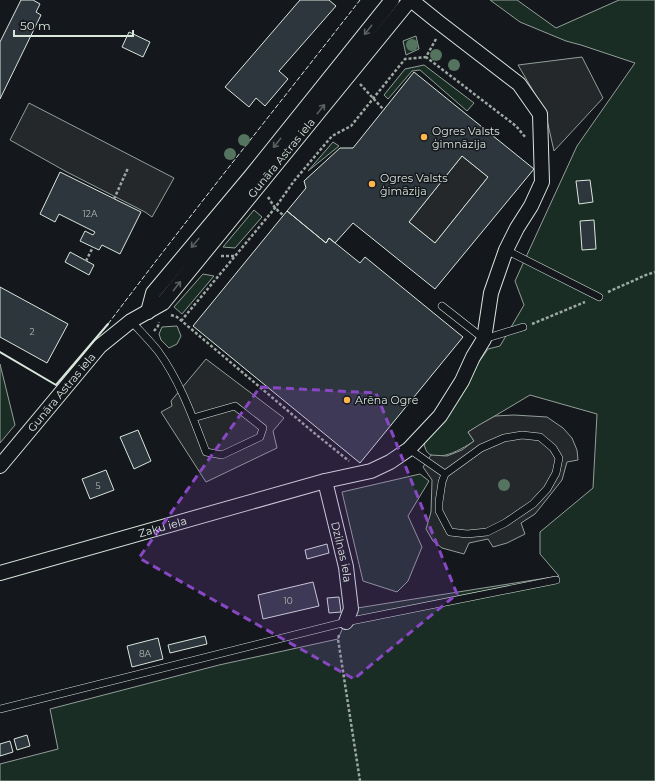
<svg xmlns="http://www.w3.org/2000/svg" width="655" height="781" font-family="Montserrat,sans-serif">
<rect width="100%" height="100%" fill="#14181c"/>
<!-- green -->
<path fill="#1a2d24" stroke="#939e99" d="M490,0H517L556,28L619,0H655V781H0V764L58,749L50,709L219,665L338,639L351,609L559,576L540,554V532L593,488L597,414L530,395L468,432L474,441C461,450 424,471 424,440L488,349L500,346L524,305L515,281L577,146L635,63L581,45L566,41L520,22Z
M416,36L419,49L406,55L403,41Z
M424,65L474,103L467,111L420,70L412,71L388,99L384,95L405,69Z
M333,142L339,146L308,171Z
M254,210L262,217L235,248L223,247Z
M203,274L214,276L182,314L174,307Z
M177,326L181,336L177,344L169,348L161,340L159,334L162,327Z
M0,364L15,425L0,443Z
M420,474L429,481L408,516L422,547L408,581L397,592L363,581L342,492Z"/>
<!-- parking -->
<path fill="#24282b" stroke="#939e99" d="M582,57L603,98L554,151L545,111L518,65Z
M29,103L174,178L152,217L145,212L65,171L10,140Z
M462,156L488,177L435,243L409,222Z
M206,359L284,418L273,431L277,448L206,482L161,412L172,406L171,401Z
M514,415L547,417L563,428L572,438L577,450L578,460L567,462L562,480L547,499L535,514L521,523L525,534L507,543L493,547L488,539L469,543L464,554L442,548L433,541L426,529L431,512L432,480L423,467L431,455L447,456L462,450L474,441L468,432L479,425L495,416Z"/>
<!-- building -->
<path fill="#2c363c" stroke="#d8e6dc" fill-rule="evenodd" d="M21,0H33L40,4L36,12L41,15L0,99V42Z
M300,0H329L336,6L279,71L288,79L265,106L256,98L249,107L225,87Z
M129,32L150,42L143,57L122,47Z
M414,72L534,169L435,289L353,223L335,243L329,238L326,243L287,211L306,188L304,181L340,148H353ZM462,156L488,177L435,243L409,222Z
M60,172L141,212L120,254L102,245L99,250L80,241L85,231L93,235L95,232L59,214L55,222L40,214Z
M590,180L593,202L579,204L576,181Z
M287,211L326,243L329,238L360,263L365,257L463,337L360,463L193,326Z
M594,220L596,249L582,250L580,221Z
M70,252L94,265L89,275L65,262Z
M0,287L68,324L47,363L0,337Z
M138,430L151,461L134,469L120,437Z
M106,470L114,490L90,499L82,479Z
M327,544L329,553L307,559L305,550Z
M313,582L319,606L263,619L258,595Z
M339,597L341,612L329,613L327,598Z
M205,636L207,644L170,653L168,645Z
M158,638L163,659L132,667L127,646Z
M27,735L30,746L17,750L14,739Z
M10,741L13,752L0,756V744Z"/>
<g fill="none" stroke-linecap="round" stroke-linejoin="round">
<!-- lane casing -->
<g stroke="#d8e6dc" stroke-width="8">
<path id="lane" d="M506,250L599,297
M442,306L484,339L523,327
M131,321C140,331 150,341 158,351C180,381 193,418 206,452L222,455L260,437L263,428L235,406L193,418
M522,435L540,437L553,448L559,458L556,473L547,489L533,504L505,523L487,532L467,534L450,532L439,511V502L442,482L445,474L481,448L504,438Z
M409,449L445,474
M0,709L346,622L556,580"/>
</g>
<!-- street casing -->
<g stroke="#d8e6dc" stroke-width="16">
<g id="street">
<path d="M148,312L153,293L251,176L392,0"/>
<path id="s1" d="M0,466L100,346L131,321L163,303L410,0"/>
<path id="s2" d="M325,481L346,567L351,609L346,622"/>
<path id="s3" d="M0,573L325,481L371,471L390,462L409,449L440,416L462,381L473,357L484,339L491,293L506,250L517,228L531,206L542,182L540,114L519,84L437,21L411,0"/>
</g>
</g>
<!-- path -->
<path stroke="#9da8a2" stroke-width="2.5" stroke-dasharray="3 2" stroke-linecap="butt" d="M436,39L426,57L516,126L526,138
M360,84L384,110
M268,197L275,208L283,215
M114,199L128,168
M221,256H235
M86,261L93,247
M608,292L646,275L655,272
M171,315L177,317L313,432L349,461
M181,321L275,208L294,181L332,136L351,126L405,59L426,57
M532,324L585,302
M154,331L158,326L159,322
M339,635L338,639L360,781"/>
<!-- lane -->
<use href="#lane" stroke="#14181c" stroke-width="7"/>
<!-- street -->
<use href="#street" stroke="#14181c" stroke-width="14"/>
<!-- fence -->
<path stroke="#d8e6dc" stroke-width="1" stroke-dasharray="5 2" stroke-linecap="butt" d="M108,324C190,215 276,108 360,0"/>
<!-- wall -->
<path stroke="#d8e6dc" stroke-width="2" d="M0,352L56,385L108,324"/>
</g>
<!-- trees -->
<g fill="#55745f">
<circle cx="412" cy="45" r="6"/>
<circle cx="436" cy="55" r="6"/>
<circle cx="454" cy="65" r="6"/>
<circle cx="244" cy="140" r="6"/>
<circle cx="230" cy="154" r="6"/>
<circle cx="504" cy="485" r="6"/>
</g>
<!-- one-way arrows -->
<defs><path id="oneway-shaft" d="M-6 0H5M1.5-3L5.5 0L1.5 3" fill="none" stroke-width="1.6" stroke-linecap="round" stroke-linejoin="round"/></defs>
<g stroke="#59605f">
<use href="#oneway-shaft" transform="translate(368 30) rotate(129)"/>
<use href="#oneway-shaft" transform="translate(321 109) rotate(-51)"/>
<use href="#oneway-shaft" transform="translate(277 143) rotate(129)"/>
<use href="#oneway-shaft" transform="translate(195 243) rotate(130)"/>
<use href="#oneway-shaft" transform="translate(177 286) rotate(-51)"/>
</g>
<!-- marked area -->
<path fill="#8948c3" fill-opacity="0.2" stroke="#8948c3" stroke-width="3" stroke-dasharray="8 5" stroke-linejoin="round" d="M260,387L376,393L457,594L354,679L139,558Z"/>
<!-- markers -->
<g fill="#ffb74d" stroke="#14181c" stroke-width="1.5">
<circle cx="424" cy="137" r="4"/>
<circle cx="372" cy="184" r="4"/>
<circle cx="347" cy="400" r="4"/>
</g>
<g text-anchor="middle" dominant-baseline="central" stroke-width="3" stroke-linejoin="round" paint-order="stroke">
<!-- number labels -->
<g font-size="9" fill="#adbab4">
<text x="90" y="213">12A</text>
<text x="32" y="331">2</text>
<text x="98" y="485">5</text>
<text x="288" y="600">10</text>
<text x="145" y="653">8A</text>
</g>
<!-- poi labels -->
<g font-size="11" fill="#d8e6dc" stroke="#14181c" text-anchor="start">
<text x="432" y="131">Ogres Valsts<tspan x="432" dy="13">ģimnāzija</tspan></text>
<text x="380" y="178">Ogres Valsts<tspan x="380" dy="13">ģimāzija</tspan></text>
<text x="355" y="400">Arēna Ogre</text>
</g>
<!-- street labels -->
<g font-size="11" fill="#d8e6dc" stroke="#14181c">
<text stroke="none"><textPath href="#s1" startOffset="420">Gunāra Astras iela</textPath></text>
<text stroke="none"><textPath href="#s1" startOffset="96">Gunāra Astras iela</textPath></text>
<text stroke="none"><textPath href="#s3" startOffset="169">Zaķu iela</textPath></text>
<text stroke="none"><textPath href="#s2" startOffset="73">Dzilnas iela</textPath></text>
</g>
</g>
<!-- scale -->
<path d="M14 30v6h119v-6" fill="none" stroke="#d8e6dc" stroke-width="2"/>
<text x="20" y="30" font-size="12" fill="#d8e6dc" stroke="#14181c" stroke-width="3" paint-order="stroke">50 m</text>
</svg>
